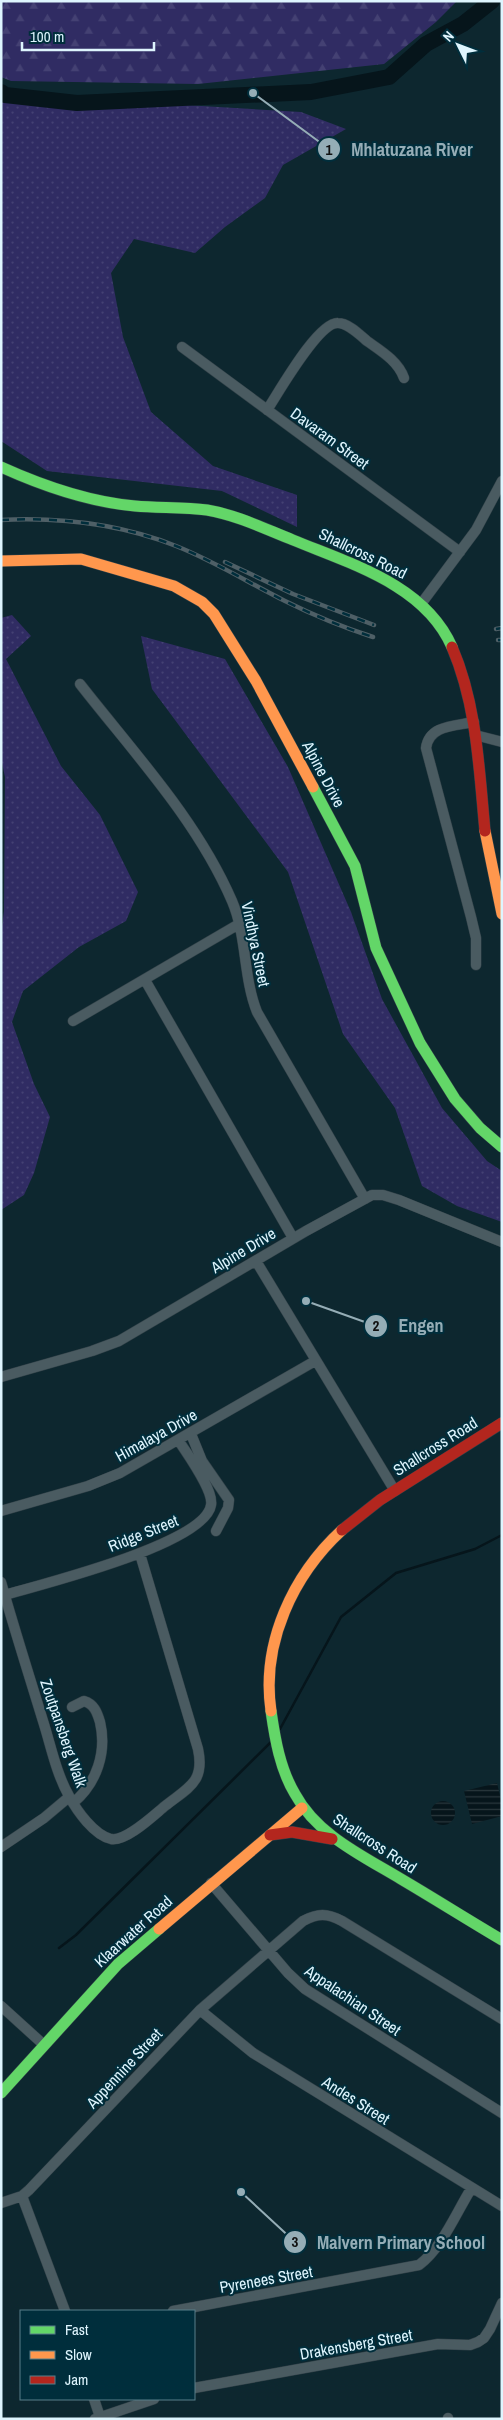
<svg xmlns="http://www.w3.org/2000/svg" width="503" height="2420" font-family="'Archivo Narrow',sans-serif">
<defs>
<pattern id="grass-dots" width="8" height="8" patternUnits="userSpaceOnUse" patternTransform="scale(1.25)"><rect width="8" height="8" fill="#302c63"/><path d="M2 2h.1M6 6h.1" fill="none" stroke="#444173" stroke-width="1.8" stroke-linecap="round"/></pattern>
<pattern id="forest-firs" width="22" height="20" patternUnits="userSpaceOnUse" patternTransform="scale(1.25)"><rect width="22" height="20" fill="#302c63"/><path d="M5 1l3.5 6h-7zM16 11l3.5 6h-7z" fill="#444173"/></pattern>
<pattern id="water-rules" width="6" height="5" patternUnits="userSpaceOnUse" patternTransform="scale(1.25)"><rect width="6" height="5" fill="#06151b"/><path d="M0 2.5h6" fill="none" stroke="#2a383d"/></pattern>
</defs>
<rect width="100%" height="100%" fill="#0d272f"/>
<!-- grass -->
<path fill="url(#grass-dots)" d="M1,94L301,112L346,129L283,165L265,198L225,227L195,253L134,239L111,273L123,337L151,412L213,466L297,495V527L222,491L47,471L1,441Z
M12,615L31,636L6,659L61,766L100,815L138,892L126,921L79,947L23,991L12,1022L34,1084L50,1117L34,1173L24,1195L1,1210V935L4,911L5,777L1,758V618Z
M141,636L225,659L288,767L351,912L382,999L442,1108L487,1161L502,1171V1222L457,1206L422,1186L395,1108L343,1034L288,872L152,689Z"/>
<!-- forest -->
<path fill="url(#forest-firs)" d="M1,1H457L436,22L384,64L198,84L11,81L1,77Z"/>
<!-- water -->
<path fill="url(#water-rules)" d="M497,1783L502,1804V1816L472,1824L464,1791Z
M431 1813a12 12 0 1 1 24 0a12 12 0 1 1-24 0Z"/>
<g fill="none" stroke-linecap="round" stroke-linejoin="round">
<!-- stream -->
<path stroke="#06151b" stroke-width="2.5" d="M280,1729L341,1617L396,1573L475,1549L502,1535
M59,1948L76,1935L271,1742"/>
<!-- river -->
<path stroke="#06151b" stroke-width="16" d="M1,92L5,95L77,103L311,92L389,77L426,44L463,24L492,1"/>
<!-- street casing -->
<g stroke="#314148" stroke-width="11">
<path id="street" d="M182,347L460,552
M267,410C279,392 318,322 338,323C348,323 360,335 367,341C381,351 398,361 404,378
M421,604L476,530L502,481
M80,684C134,753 197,820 232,901C247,936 243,977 257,1012L365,1199
M474,722C455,726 429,725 426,748L471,917L476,938V965
M475,735L502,742
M145,980L293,1238
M73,1021L239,924
M256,1261L395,1491
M1,1377L92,1351L119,1341L306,1231L372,1195H383L399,1200L502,1242
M191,1434L202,1461L229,1500L228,1508L216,1531
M1,1511L88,1486L120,1473L315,1361
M1,1582C14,1628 29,1675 43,1721C51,1746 56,1773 69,1796C77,1811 94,1835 111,1839C126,1842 154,1815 165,1806C189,1787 205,1782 198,1749L140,1554
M5,1595C42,1584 205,1544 211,1505C214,1490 187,1454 179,1441
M72,1707L84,1701C94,1704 97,1712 100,1722C107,1752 97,1783 73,1803
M1,1847L44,1818L69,1797
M211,1883L288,1973L305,1989L502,2113
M1,2006L44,2045
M200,2010L253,2053L502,2206
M22,2196L65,2311
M1,2203L22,2196L29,2190L200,2010L303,1921C318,1913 327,1913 342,1921L502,2019
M173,2311L419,2265C442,2248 456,2213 471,2189
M194,2388L438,2344L470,2345L478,2342L484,2338L490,2329L502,2303
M94,2399L100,2417
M448,2418V2419
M95,2419L154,2399"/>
</g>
<!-- fast casing -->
<g stroke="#314148" stroke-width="12">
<path id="fast" d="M1,467C43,486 89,502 135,506C159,508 184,507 207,510C237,515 265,529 293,540C351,564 425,585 452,647
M313,787L355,866L376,948L420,1043L455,1099L480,1128L502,1147
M271,1711C275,1739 280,1769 295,1794C317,1835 363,1856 401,1879C435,1899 468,1920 502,1940
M1,2093L118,1964L159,1929"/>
</g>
<!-- slow casing -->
<g stroke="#314148" stroke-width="12">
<path id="slow" d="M1,561L81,559L174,586L202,602L214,614L256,681L313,787
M485,831L502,914
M271,1711C261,1643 293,1575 342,1530
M159,1929L302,1808"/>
</g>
<!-- jam casing -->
<g stroke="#314148" stroke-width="12">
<path id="jam" d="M452,647C477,705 479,769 485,831
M342,1530L380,1500L502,1423
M270,1835L292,1832L332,1839"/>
</g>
<!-- street -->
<use href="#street" stroke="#4a5b61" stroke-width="10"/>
<!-- fast -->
<use href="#fast" stroke="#63d668" stroke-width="11"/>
<!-- slow -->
<use href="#slow" stroke="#ff974d" stroke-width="11"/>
<!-- jam -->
<use href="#jam" stroke="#b3261e" stroke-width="11"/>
<!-- rail casing -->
<g stroke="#4e5f66" stroke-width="4.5">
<path id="rail" d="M1,520C62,517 120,524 176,546C214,561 249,583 285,601C313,615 342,627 373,637
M225,562L293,594L374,625
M496,629L502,628
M498,640H502"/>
</g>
<!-- rail -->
<use href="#rail" stroke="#002e3c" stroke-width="2.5" stroke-dasharray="8" stroke-linecap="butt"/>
</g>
<g text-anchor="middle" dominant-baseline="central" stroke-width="4" stroke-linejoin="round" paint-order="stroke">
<!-- street labels -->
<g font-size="16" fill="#def5fe" stroke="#002e3c">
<text transform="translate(330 438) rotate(36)">Davaram Street</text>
<text transform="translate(363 553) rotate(26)">Shallcross Road</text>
<text transform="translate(324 774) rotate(62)">Alpine Drive</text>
<text transform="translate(256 944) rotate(78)">Vindhya Street</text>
<text transform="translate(243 1250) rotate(-31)">Alpine Drive</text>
<text transform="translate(156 1435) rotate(-29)">Himalaya Drive</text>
<text transform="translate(435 1446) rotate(-32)">Shallcross Road</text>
<text transform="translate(143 1533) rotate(-22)">Ridge Street</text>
<text transform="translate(64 1733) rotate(71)">Zoutpansberg Walk</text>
<text transform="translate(375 1843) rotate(33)">Shallcross Road</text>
<text transform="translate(133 1931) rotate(-42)">Klaarwater Road</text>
<text transform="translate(353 2000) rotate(34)">Appalachian Street</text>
<text transform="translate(124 2068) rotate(-47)">Appennine Street</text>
<text transform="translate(356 2100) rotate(32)">Andes Street</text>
<text transform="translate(266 2279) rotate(-10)">Pyrenees Street</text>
<text transform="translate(356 2344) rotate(-10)">Drakensberg Street</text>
</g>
</g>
<!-- callouts -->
<path fill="none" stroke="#95adb6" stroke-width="2" d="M253 93L329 149M306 1301L376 1326M241 2192L295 2242"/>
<g fill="#95adb6" stroke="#002e3c" stroke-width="2">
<circle cx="253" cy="93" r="5"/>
<circle cx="306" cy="1301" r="5"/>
<circle cx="241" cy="2192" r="5"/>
<circle cx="329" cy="149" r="12"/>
<circle cx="376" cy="1326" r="12"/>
<circle cx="295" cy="2242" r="12"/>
</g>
<g font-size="15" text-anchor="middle" font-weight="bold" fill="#111">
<text x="329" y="155">1</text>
<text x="376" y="1331">2</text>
<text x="295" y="2247">3</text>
</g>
<g font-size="18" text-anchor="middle" font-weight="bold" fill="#95adb6" stroke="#002e3c" stroke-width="4" stroke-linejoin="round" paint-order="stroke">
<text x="412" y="156">Mhlatuzana River</text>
<text x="421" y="1332">Engen</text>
<text x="401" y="2249">Malvern Primary School</text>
</g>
<!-- border -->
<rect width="503" height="2420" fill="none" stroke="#def5fe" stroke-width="5"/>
<!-- legend -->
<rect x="20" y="2310" width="175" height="90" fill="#002e3c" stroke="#597e8a"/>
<rect x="30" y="2326" width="25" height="8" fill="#63d668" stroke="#597e8a"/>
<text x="65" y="2335" font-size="15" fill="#def5fe">Fast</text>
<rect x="30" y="2351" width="25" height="8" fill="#ff974d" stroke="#597e8a"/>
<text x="65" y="2360" font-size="15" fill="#def5fe">Slow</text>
<rect x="30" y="2376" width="25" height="8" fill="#b3261e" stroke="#597e8a"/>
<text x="65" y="2385" font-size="15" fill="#def5fe">Jam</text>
<!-- north arrow -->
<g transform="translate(458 45) rotate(312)" stroke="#002e3c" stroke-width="4" paint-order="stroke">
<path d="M0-4L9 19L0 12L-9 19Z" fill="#def5fe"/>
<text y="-8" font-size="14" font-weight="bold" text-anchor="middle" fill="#def5fe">N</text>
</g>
<!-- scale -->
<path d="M22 42v8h132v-8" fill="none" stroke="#def5fe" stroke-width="2.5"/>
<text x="30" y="42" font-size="15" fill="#def5fe" stroke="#002e3c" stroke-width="4" paint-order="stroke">100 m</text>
</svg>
